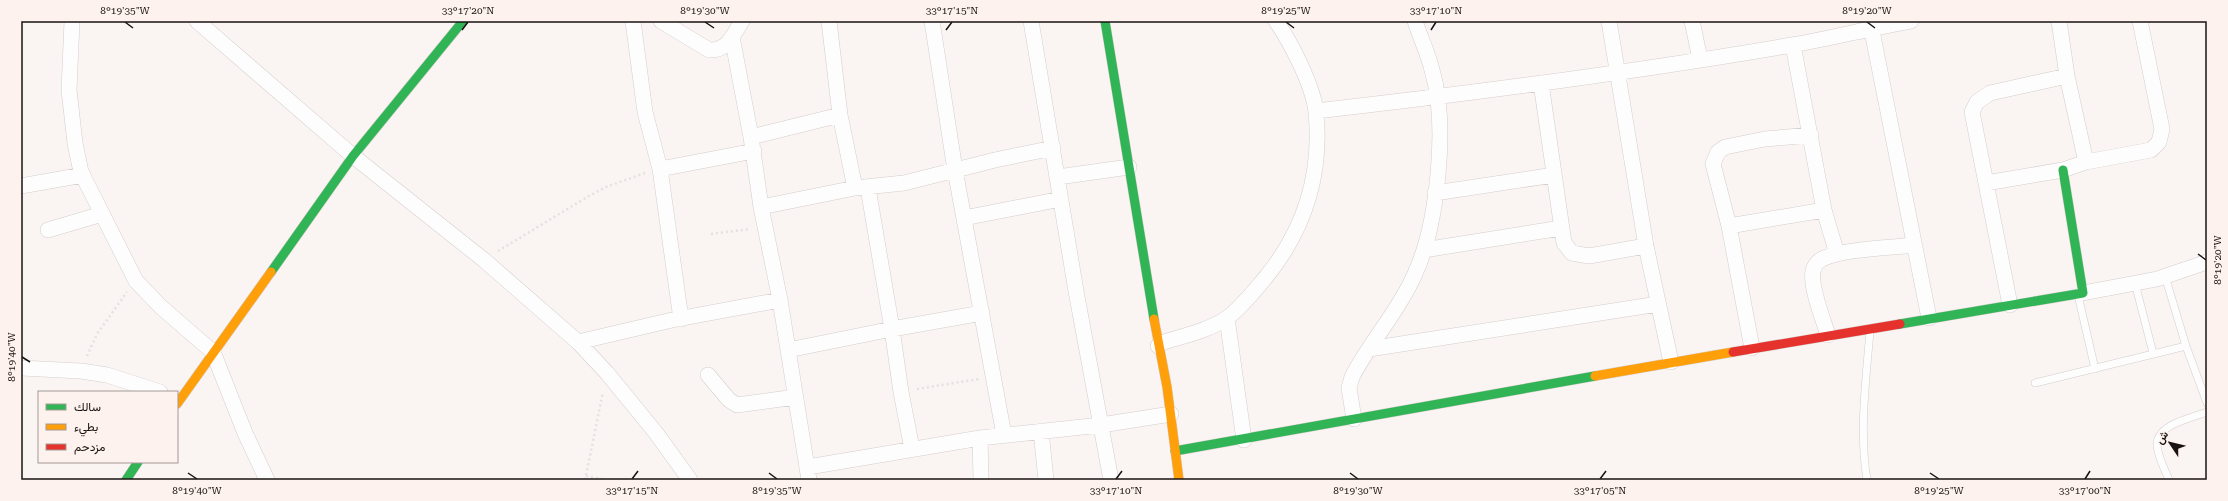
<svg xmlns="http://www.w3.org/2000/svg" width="2228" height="501" font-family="'Roboto Serif',Vazirmatn,serif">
<rect width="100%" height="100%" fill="#faf4f2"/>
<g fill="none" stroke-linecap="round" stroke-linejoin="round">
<!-- lane casing -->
<g stroke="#d4cecc" stroke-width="8">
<path id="lane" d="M2165,276L2186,346
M2135,283L2153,353
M2078,295L2095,369
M2035,383L2186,346L2207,403
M1867,480C1859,431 1866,380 1870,331
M2169,480C2165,470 2157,455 2157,444C2158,424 2192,418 2207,412"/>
</g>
<!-- street casing -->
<g stroke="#d4cecc" stroke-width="16">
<path id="street" d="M72,21L69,90L75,143L81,172L136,281L161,307L213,352L245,433L267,480
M197,21L353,156L484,260L578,342L607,373L656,433L690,480
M633,21L645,112L660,169
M661,21L709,50C728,51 733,35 742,21
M829,21L840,115L855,188
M932,21L955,170L1004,435
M1031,21L1076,291L1111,480
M1609,21L1646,246L1671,362
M1692,21L1700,59
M1870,21L1929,318
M2059,21L2067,76L2086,162
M732,37L751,137L761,207L780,300L809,480
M1793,45L1824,210L1837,254
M1541,83L1564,243L1572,253L1589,256L1646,246
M1316,111C1475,93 1634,72 1792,45C1832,38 1871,28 1911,21
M751,137L840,115
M1058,177L1129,167
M1986,183L2063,170L2086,162L2151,150L2159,142L2162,129L2140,21
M21,186L83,175
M1435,193L1554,175
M761,207L855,188L904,183L995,160L1053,148
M964,218L1061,199
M1729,226L1824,210
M48,230L102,214
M1424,250L1561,228
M2083,293L2157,279L2207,262
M2010,305L1972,112L1977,102L1990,93L2067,76
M1227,318L1244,440
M681,319L660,169L754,151
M1828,335C1823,319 1810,287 1813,271C1814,266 1817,262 1822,259C1843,249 1888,248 1914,245
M578,342L672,320L780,300
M1158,346L1161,343C1182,336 1208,331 1227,318C1241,308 1255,290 1266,277C1305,229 1322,174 1316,112C1313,85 1291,43 1276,21
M1752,348L1729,226L1713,164L1718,152L1725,147L1765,139L1811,135
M1369,349L1658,304
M788,350L892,329L868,188
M21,368L81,371L107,375L160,392
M708,375L729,400L737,405L796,397
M1354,419L1349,388L1352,377C1370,342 1398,312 1414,276C1438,225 1448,124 1432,70C1428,53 1420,37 1415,21
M1041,431L1046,480
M980,438L981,480
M912,449L901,392L892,329L982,313
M808,467L980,438L1101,425L1171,414"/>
</g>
<!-- fast casing -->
<g stroke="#d4cecc" stroke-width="10">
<path id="fast" d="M1105,21L1154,319
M271,272L353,156L463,21
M1900,324L2083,293L2063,170
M1175,451L1595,376
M126,480L138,462"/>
</g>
<!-- slow casing -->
<g stroke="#d4cecc" stroke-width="10">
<path id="slow" d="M1154,319L1167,387L1179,480
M1595,376L1733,352
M177,404L271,272"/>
</g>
<!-- jam casing -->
<g stroke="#d4cecc" stroke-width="10">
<path id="jam" d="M1733,352L1900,324"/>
</g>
<!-- path -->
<path stroke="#e3e1e1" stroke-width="2.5" stroke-dasharray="2 3" stroke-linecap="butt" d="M711,234L750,229
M498,251L589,196L606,187L645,173
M87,356L97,334L127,292
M917,389L979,379
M586,476L607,480
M585,480L603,392"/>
<!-- lane -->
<use href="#lane" stroke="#fefdfd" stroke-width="7"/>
<!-- street -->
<use href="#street" stroke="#fefdfd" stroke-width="15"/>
<!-- fast -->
<use href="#fast" stroke="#30b455" stroke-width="9"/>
<!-- slow -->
<use href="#slow" stroke="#ff9f0a" stroke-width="9"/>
<!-- jam -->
<use href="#jam" stroke="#e5322d" stroke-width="9"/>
</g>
<!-- ticks -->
<path fill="none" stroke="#181312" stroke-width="1.5" d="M125,22L133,28M705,22L714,28M1286,22L1294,28M1867,22L1875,28M462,30L468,22M946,30L952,22M1431,30L1436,22M2198,254L2206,260M22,357L30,362M188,473L197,479M769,473L777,479M1350,473L1358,479M1930,473L1939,479M632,479L638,471M1116,479L1122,471M1600,479L1606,471M2085,479L2090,471"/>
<!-- border -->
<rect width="2228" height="501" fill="none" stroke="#fef2ee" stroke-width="44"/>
<!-- legend -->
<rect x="38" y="391" width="140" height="72" fill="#fef2ee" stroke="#a29996"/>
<rect x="46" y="404" width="20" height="6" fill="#30b455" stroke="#a29996"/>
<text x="74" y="411" font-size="12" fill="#181312">سالك</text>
<rect x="46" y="424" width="20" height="6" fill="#ff9f0a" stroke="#a29996"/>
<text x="74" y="431" font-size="12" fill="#181312">بطيء</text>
<rect x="46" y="444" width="20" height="6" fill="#e5322d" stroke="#a29996"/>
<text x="74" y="451" font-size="12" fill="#181312">مزدحم</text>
<!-- north arrow -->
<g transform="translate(2170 443) rotate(305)" stroke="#fef2ee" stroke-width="3" paint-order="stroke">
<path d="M0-3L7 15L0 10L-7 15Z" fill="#181312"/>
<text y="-6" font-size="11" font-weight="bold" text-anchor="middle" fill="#181312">ش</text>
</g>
<rect x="22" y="22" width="2184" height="457" fill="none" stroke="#181312" stroke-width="1.5"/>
<g font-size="10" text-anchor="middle" fill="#181312">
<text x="125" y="14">8°19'35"W</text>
<text x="468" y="14">33°17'20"N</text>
<text x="705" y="14">8°19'30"W</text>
<text x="952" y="14">33°17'15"N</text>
<text x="1286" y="14">8°19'25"W</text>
<text x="1436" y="14">33°17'10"N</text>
<text x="1867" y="14">8°19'20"W</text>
<text transform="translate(2217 260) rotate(-90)" y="4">8°19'20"W</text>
<text transform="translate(11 357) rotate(-90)" y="4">8°19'40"W</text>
<text x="197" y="494">8°19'40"W</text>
<text x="632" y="494">33°17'15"N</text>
<text x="777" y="494">8°19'35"W</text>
<text x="1116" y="494">33°17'10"N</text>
<text x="1358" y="494">8°19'30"W</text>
<text x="1600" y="494">33°17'05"N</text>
<text x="1939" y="494">8°19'25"W</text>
<text x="2085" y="494">33°17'00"N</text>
</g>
</svg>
